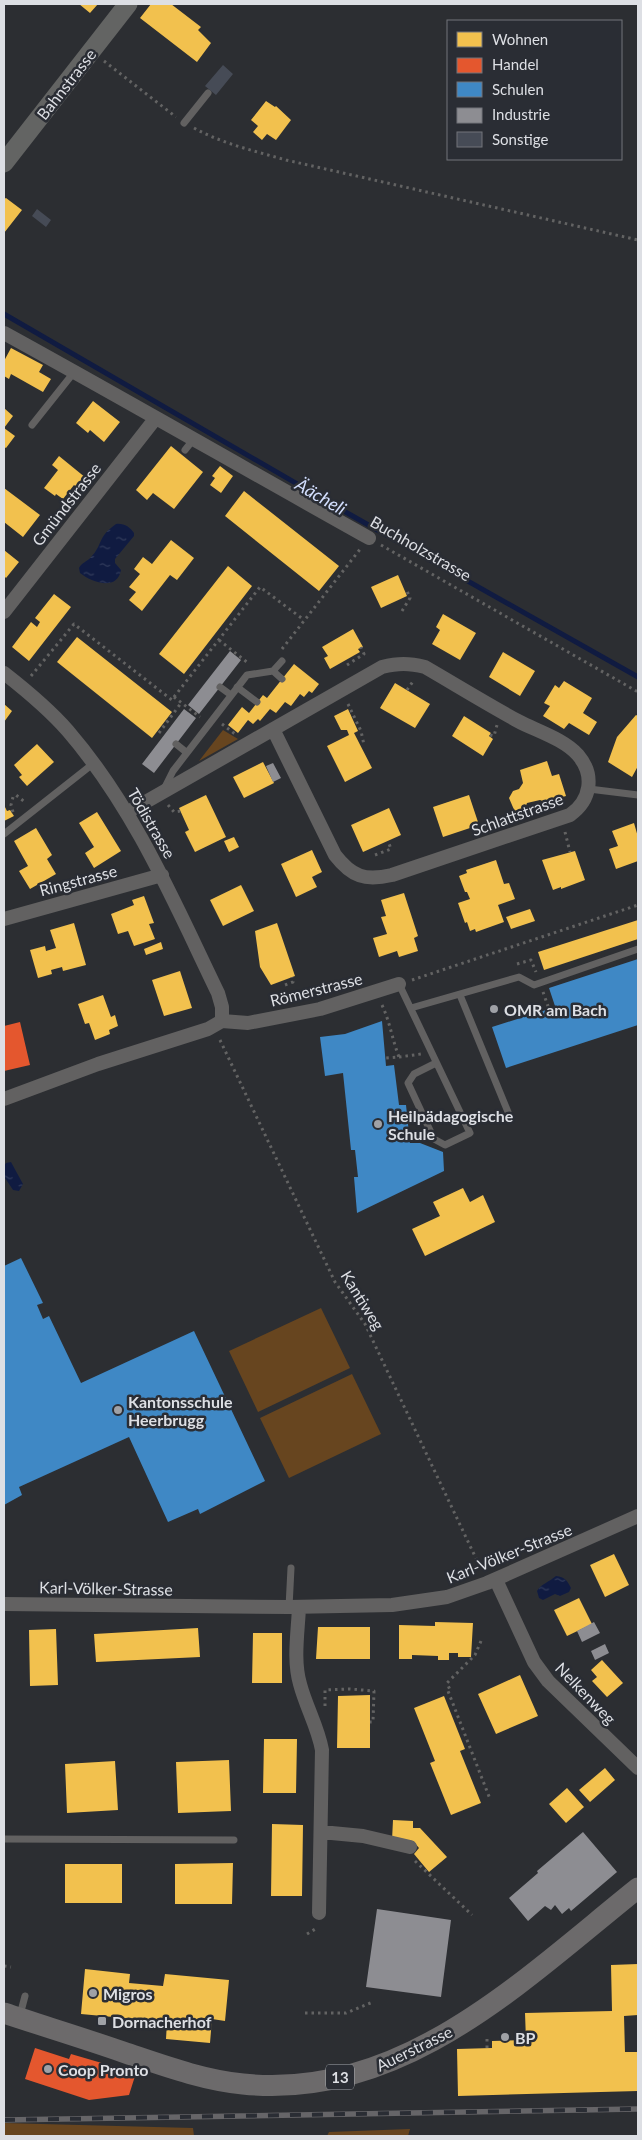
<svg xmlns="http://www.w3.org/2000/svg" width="642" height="2140" font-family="Lato,sans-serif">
<defs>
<pattern id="water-ripples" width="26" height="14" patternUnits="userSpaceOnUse" patternTransform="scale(1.25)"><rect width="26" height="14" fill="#101b41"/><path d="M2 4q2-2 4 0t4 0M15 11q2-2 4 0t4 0" fill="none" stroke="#323c5c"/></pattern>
</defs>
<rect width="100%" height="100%" fill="#2c2e32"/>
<!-- green -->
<path fill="#67451f" d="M223,730L238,739L199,761Z
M321,1308L350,1368L258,1412L229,1351Z
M352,1374L381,1434L289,1478L260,1418Z
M4,2123L193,2128L194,2136L4,2135Z
M410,2129L408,2136H327L329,2132Z"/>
<!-- water -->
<path fill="url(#water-ripples)" d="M116,524C124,523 130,527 134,533V536L115,559V563L121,570C117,592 91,582 80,573L79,568C82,562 87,562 91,557C103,545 97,537 116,524Z
M11,1162L23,1184L19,1191L13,1190L5,1178L4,1166L6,1163Z
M556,1576C565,1577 567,1580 571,1588L569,1592L560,1596L555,1594L543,1600L539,1598L537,1591C541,1584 549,1582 556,1576Z"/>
<!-- homes -->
<path fill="#f2c14e" d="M79,4H98L90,13Z
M151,4H171L201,27L198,30L211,43L197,62L140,18Z
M266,101L275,107L276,106L291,120L276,140L267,134L262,140L253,132L258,126L251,120Z
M6,198L22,210L4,233V199Z
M11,348L43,365L39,372L51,379L43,392L11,374L9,379L4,376V361Z
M93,401L120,422L104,442L90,430L88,433L76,423Z
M4,408L13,416L4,428L15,436L6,448L4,447Z
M171,446L203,472L174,509L153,493L147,500L136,490Z
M59,456L86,478L78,488L74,485L63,499L56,494L55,496L44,488L58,470L52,465Z
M220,466L233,476L221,493L210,485L215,478L212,476Z
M4,488L40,515L23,537L4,522Z
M244,491L339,566L319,591L225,516Z
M171,540L194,558L177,580L170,575L142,611L129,600L136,592L129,587L140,574L134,569L143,557L152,564Z
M4,550L19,562L6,578L4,576Z
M228,566L252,586L184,674L159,654Z
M398,575L407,596L381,608L371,587Z
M54,594L71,607L29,661L12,647L31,622L37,627L40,622L35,618Z
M443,614L476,633L460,660L432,644L440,630L436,627Z
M353,629L363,647L358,649L360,652L330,669L324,658L328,656L322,647Z
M77,637L172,712L152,738L57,662Z
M503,652L535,671L520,696L489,677Z
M294,664L319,684L312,693L309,691L304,697L300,694L291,706L285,702L276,713L270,709L260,721L258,719L253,724L248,720L238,733L228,725L242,707L249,713L263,695L267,698Z
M564,681L592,698L583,713L597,722L589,735L569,723L564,729L543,716L550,706L544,703L555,685L559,688Z
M395,683L430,704L415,728L380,708Z
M4,704L12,711L4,722Z
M348,709L358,731L354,733L372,768L345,782L327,746L349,735L347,730H341L334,716Z
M636,715L638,716V766L632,777L608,762L617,737Z
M464,716L491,733L489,736L493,739L483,756L452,736Z
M37,744L54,762L27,786L19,777L22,775L14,765Z
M547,761L552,776L559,774L566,796L545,802L540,800L527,803L525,808L515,812L509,798L513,791L519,789L523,783L520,770Z
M263,762L274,783L244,798L233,777Z
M206,795L226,837L195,852L185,832L189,830L179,808Z
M469,795L479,825L443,837L433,807Z
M4,805L7,811L10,810L14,816L4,821Z
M389,808L401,835L363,852L351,825Z
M97,812L121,851L94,868L85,853L94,847L79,823Z
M634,823L638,837V861L616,869L609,849L618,846L612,831Z
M36,828L52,855L47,859L56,874L30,889L19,871L28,866L14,841Z
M234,837L239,847L229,852L224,841Z
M312,850L322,872L312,877L317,887L296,897L281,864Z
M575,851L585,880L561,889V887L553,890L542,860Z
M496,860L504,884L509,883L515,899L498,905L504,922L476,932L475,929L470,931L467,922L465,923L458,903L470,899L467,892H465L459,876L467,873L466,870Z
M241,885L254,911L223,926L210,900Z
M404,893L418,936L414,938L418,951L399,957L397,951L379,957L373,938L387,934L381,917L386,916L381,900Z
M144,896L154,923L149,924L155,939L134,946L128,931L118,934L111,914L134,905L132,900Z
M530,909L535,921L511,929L506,917Z
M638,920V939L544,970L538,952Z
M74,923L86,965L63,971L62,967L51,970L52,974L38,978L30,950L45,946L46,951L56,948L50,930Z
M277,923L295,976L271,985L260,967L255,931Z
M161,942L163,949L146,955L144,949Z
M180,971L192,1008L164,1016L152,980Z
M103,995L111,1017L115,1015L118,1026L109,1030L110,1034L95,1040L89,1023L85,1024L78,1004Z
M463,1188L470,1202L483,1195L495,1222L425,1256L412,1229L440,1216L433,1202Z
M614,1554L629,1585L605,1597L590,1565Z
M579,1598L592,1624L567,1636L554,1610Z
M435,1622L473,1623L471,1657H458V1653H449V1660H438V1656L412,1655V1659H399V1625L435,1626Z
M318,1627H370V1659H316Z
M198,1628L200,1657L96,1662L94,1634Z
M56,1629L58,1685L30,1686L29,1630Z
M253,1633H282V1683H252Z
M602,1660L623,1683L607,1697L592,1681L597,1677L591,1670Z
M520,1675L538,1716L496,1734L478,1694Z
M370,1695V1748H337L338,1696Z
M444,1696L465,1749L460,1751L481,1803L451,1815L430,1763L435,1761L414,1708Z
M264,1739H297L296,1793H263Z
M229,1760L231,1811L178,1813L176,1762Z
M115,1761L118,1810L67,1813L65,1764Z
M605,1768L615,1780L590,1802L579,1790Z
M567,1788L584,1807L566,1823L549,1804Z
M393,1820L413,1821V1828H420L447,1857L429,1872L414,1854L419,1848L413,1841L392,1840Z
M272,1824L303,1825L302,1896H271Z
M233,1863L232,1904H175V1864Z
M65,1864H122V1903H65Z
M638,1964V2015L624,2016L625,2052H638V2091L458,2096L457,2049L492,2048V2041L526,2040L525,2013L612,2011L611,1965Z
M85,1969L130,1974L129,1983L163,1986L165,1974L229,1980L225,2021L212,2019L210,2043L166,2039L167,2022L81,2014Z"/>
<!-- shops -->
<path fill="#e4572e" d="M20,1022L30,1065L4,1071V1026Z
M35,2048L69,2059L71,2054L136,2073L129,2095L89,2100L25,2079Z"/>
<!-- schools -->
<path fill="#3f88c5" d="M638,959V1025L506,1068L492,1027L549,1009H556L549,988Z
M382,1021L386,1066L394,1065L399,1105H406L410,1143H420L443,1152L444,1171L357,1213L354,1177H358L355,1150H351L343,1073L325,1076L320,1037L345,1034Z
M21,1258L43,1303L37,1305L43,1319L49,1316L81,1383L194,1331L265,1481L200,1514L198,1509L168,1522L129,1437L19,1487L22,1495L4,1505V1266Z"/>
<!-- industry -->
<path fill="#8d8d92" d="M230,651L241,660L199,714L188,705Z
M184,709L196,718L154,773L142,764Z
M273,763L281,778L273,782L266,766Z
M594,1622L600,1633L582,1642L577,1631Z
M605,1644L609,1653L595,1660L591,1651Z
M583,1832L617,1872L571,1911L569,1908L562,1914L555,1905L551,1910L545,1906L528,1921L509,1898L538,1873L537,1871Z
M377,1909L451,1920L441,1997L366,1987Z"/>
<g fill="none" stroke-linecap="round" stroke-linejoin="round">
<!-- stream -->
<path stroke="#101b41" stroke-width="5" d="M4,314L349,514L638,677"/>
</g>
<!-- building -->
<path fill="#464b56" d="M223,65L233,74L216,95L205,86Z
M37,209L51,220L46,227L32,216Z"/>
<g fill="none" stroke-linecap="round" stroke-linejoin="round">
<!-- path -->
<path stroke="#636363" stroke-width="3" stroke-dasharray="2.5 4" stroke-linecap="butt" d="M104,61L176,117
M194,128C223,144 255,151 286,160L638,240
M381,545L638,692
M402,611L410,598L407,591
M219,640L248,663
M282,649L361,548
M347,665L364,654L361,647
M31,676L74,624L172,700L174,697L200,717
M407,690L414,680
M174,697L260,587L304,620
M348,704L361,731L364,745
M222,724L235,734
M159,733L181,703
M490,735L494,736L497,725
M168,805L174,812L181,811
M13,812L11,805L13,797L16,795L26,803
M565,832L570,852
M375,855L391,849L388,841
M517,964L531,960L536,972
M412,980L638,905
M285,985L293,982L292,977
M543,992L549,1009
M382,1005C390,1022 392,1039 399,1057L385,1058
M220,1040L335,1282L365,1324L481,1569
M399,1057L421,1054
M481,1641L475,1655L447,1683L450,1690L448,1691L490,1799
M325,1706V1690L350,1689L374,1691L373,1722H370
M415,1861L472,1915
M307,1934L317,1928
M4,1966L11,1967
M305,2013H346L373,2002
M487,2039V2048"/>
<!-- service -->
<path stroke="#626161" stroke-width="7" d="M184,123L208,93
M32,425L75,371
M185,450L193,440
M273,671L282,679
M220,687L231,695
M237,687L257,702
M176,744L186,752
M164,789L173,771L247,675L273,671L282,661
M589,789L638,795
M4,834L94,763
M399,984L470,1133L445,1145L434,1139L408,1083L414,1074L436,1063
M460,995L508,1112
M411,1008L519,977L534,985L638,949
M289,1607L291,1568
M4,1839L234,1840
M20,2015L25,1996"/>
<!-- minor -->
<path stroke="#626161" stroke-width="14" d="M4,333C126,400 247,470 369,538
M4,612L155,419
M4,673C27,691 49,709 68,731C135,809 174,902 218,993L222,1007V1021
M128,812L382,667C398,663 409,663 425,667C456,685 487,704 518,721C537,731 564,739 578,755C595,775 591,800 570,815L392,875C365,881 352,877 335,855L273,729
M4,919L162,875
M4,1099L98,1064L208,1029L222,1021L248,1023L320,1009L399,984
M496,1580L534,1662L548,1681L638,1768
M4,1604L289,1607L392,1605L447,1597L487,1583L638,1516
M299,1607C298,1632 293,1660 300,1684C306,1707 318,1727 322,1750L319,1913
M321,1832L363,1836L410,1847"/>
<!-- secondary -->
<path stroke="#636463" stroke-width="19" d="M4,163L128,4"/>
<!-- primary -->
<path stroke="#6c6a6b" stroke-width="21" d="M4,2013C43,2026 83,2038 123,2052C162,2065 202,2080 243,2084C402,2101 524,1979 638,1888"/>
<!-- rail casing -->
<g stroke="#666568" stroke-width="5.5">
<path id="rail" d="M4,2120L638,2109"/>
</g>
<!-- rail -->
<use href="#rail" stroke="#2a2d34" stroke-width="4" stroke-dasharray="11" stroke-linecap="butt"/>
</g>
<!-- markers -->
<g fill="#9fa1a6" stroke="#2a2d34" stroke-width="2">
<circle cx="494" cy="1009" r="5"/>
<circle cx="378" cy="1124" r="5"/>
<circle cx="118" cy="1410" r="5"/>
<circle cx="93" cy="1993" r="5"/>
<rect x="97" y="2016" width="10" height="10" rx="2.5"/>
<circle cx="505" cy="2037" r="5"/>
<circle cx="48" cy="2069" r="5"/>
</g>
<g text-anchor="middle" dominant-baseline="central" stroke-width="5" stroke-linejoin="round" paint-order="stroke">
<!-- shield labels -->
<rect fill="#2a2d34" stroke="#a7aaaf" stroke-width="1" x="326" y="2064.5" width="28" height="25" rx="4"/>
<g font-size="15" font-weight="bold" fill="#dddfe4">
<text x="340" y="2077">13</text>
</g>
<!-- street labels -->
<g font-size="16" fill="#dddfe4" stroke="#2a2d34">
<text transform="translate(66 84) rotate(-52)">Bahnstrasse</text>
<text transform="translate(66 504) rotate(-52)">Gmündstrasse</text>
<text transform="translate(421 548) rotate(30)">Buchholzstrasse</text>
<text transform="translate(517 814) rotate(-20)">Schlattstrasse</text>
<text transform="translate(152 823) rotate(60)">Tödistrasse</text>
<text transform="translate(78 880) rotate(-15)">Ringstrasse</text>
<text transform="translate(316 989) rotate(-14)">Römerstrasse</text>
<text transform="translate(363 1300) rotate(58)">Kantiweg</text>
<text transform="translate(509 1553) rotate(-22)">Karl-Völker-Strasse</text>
<text transform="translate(106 1588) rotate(1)">Karl-Völker-Strasse</text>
<text transform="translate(586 1693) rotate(46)">Nelkenweg</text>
<text transform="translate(414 2048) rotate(-26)">Auerstrasse</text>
</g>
<!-- poi labels -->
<g font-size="16" font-weight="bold" fill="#dddfe4" stroke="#2a2d34" text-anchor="start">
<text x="504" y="1009">OMR am Bach</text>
<text x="388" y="1115">Heilpädagogische<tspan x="388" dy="18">Schule</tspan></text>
<text x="128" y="1401">Kantonsschule<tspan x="128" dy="18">Heerbrugg</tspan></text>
<text x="103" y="1993">Migros</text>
<text x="112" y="2021">Dornacherhof</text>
<text x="515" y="2037">BP</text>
<text x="58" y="2069">Coop Pronto</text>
</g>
<!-- water labels -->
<g font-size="18" font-style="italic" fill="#d2defd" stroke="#2a2d34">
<text transform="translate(321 496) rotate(30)">Äächeli</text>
</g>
</g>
<!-- border -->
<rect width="642" height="2140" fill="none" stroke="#dddfe4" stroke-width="10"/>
<!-- legend -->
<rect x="447" y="20" width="175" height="140" fill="#2a2d34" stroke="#72747a"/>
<rect x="457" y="32" width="25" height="15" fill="#f2c14e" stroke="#72747a"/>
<text x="492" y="45" font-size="15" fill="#dddfe4">Wohnen</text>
<rect x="457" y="58" width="25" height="15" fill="#e4572e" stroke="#72747a"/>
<text x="492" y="70" font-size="15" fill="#dddfe4">Handel</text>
<rect x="457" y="82" width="25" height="15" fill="#3f88c5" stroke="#72747a"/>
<text x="492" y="95" font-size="15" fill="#dddfe4">Schulen</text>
<rect x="457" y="108" width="25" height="15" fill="#8d8d92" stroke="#72747a"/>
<text x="492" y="120" font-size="15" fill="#dddfe4">Industrie</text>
<rect x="457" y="132" width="25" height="15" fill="#464b56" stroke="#72747a"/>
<text x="492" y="145" font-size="15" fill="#dddfe4">Sonstige</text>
</svg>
